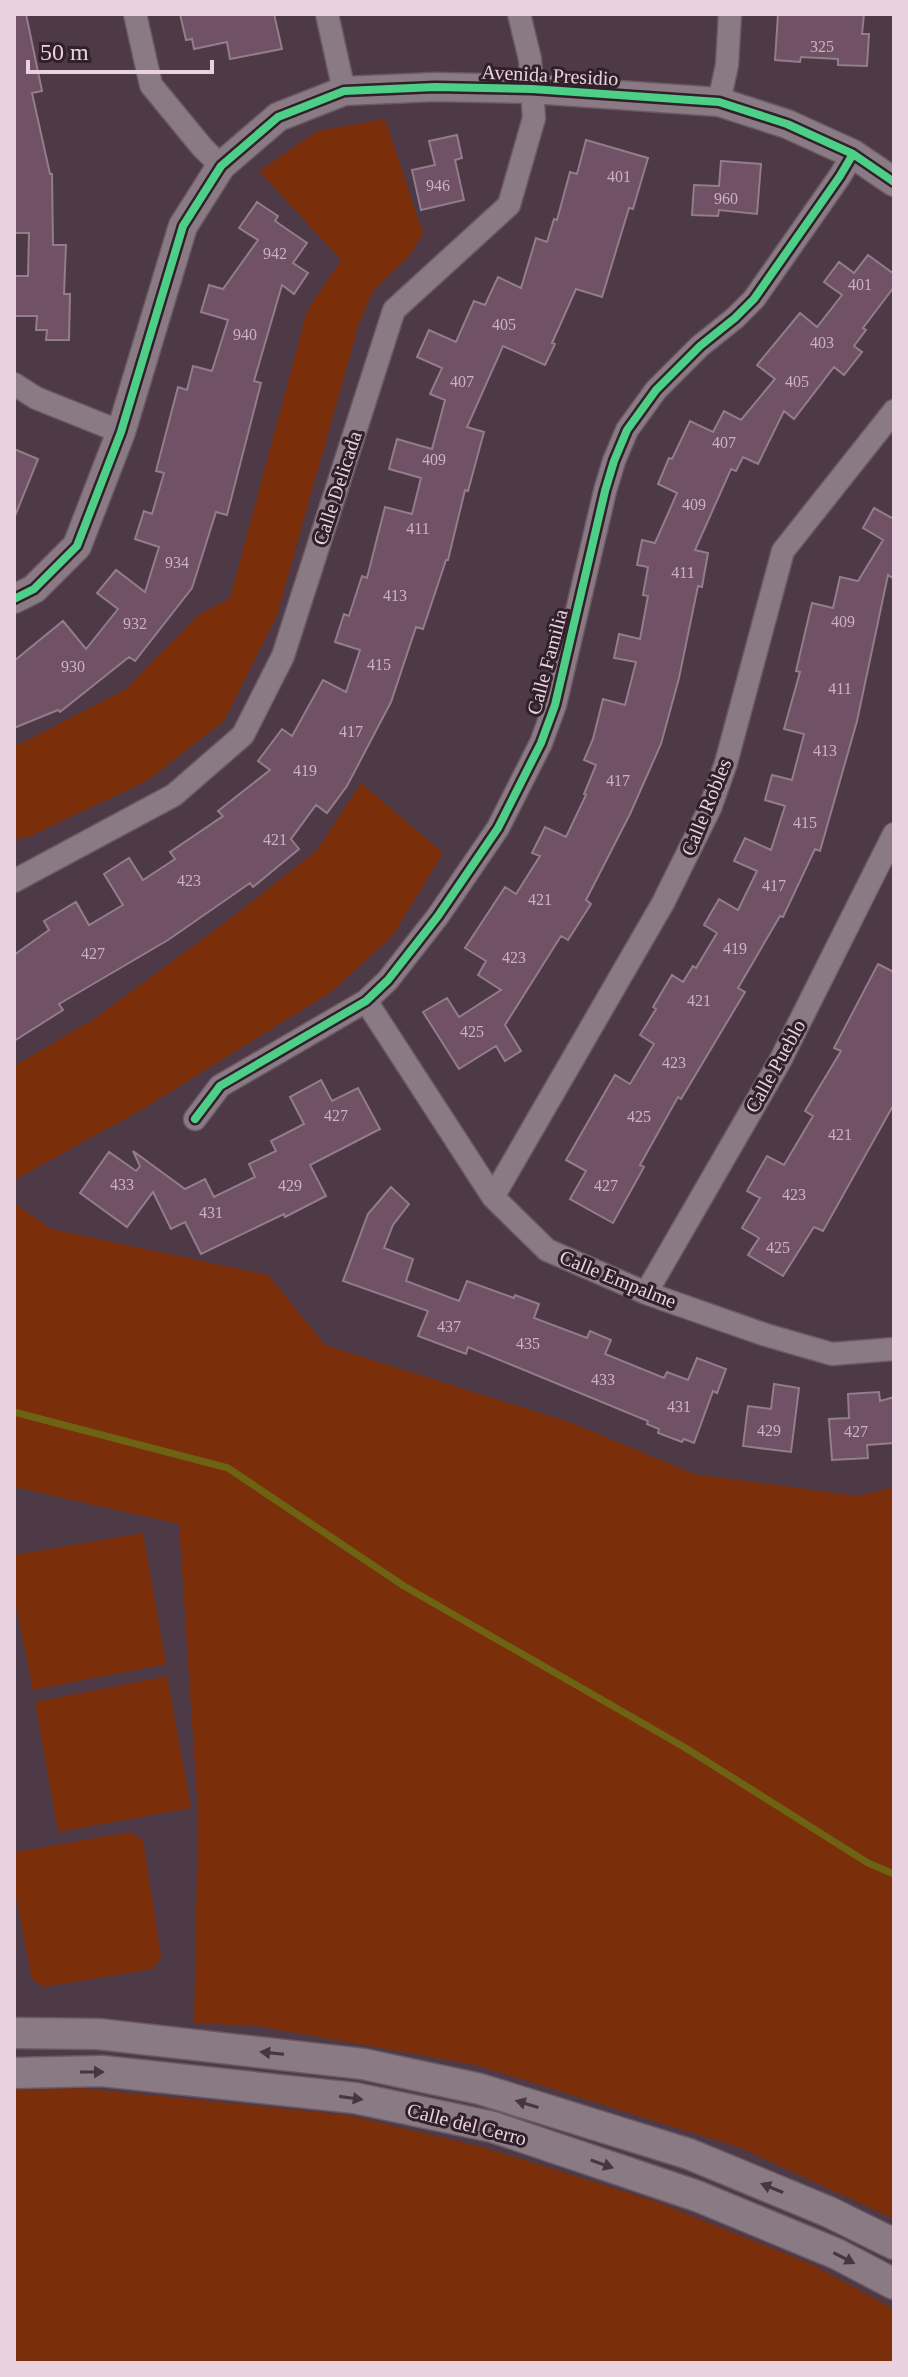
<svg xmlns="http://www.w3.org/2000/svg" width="908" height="2377" font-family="'Times New Roman',serif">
<rect width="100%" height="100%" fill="#4e3946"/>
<!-- green -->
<path fill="#7a2e09" d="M385,119L423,234L409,256L373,291L359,323L277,615L224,721L145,782L28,837L14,839V745L22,743L126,689L198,615L230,598L307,311L341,260L259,171L317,131Z
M361,783L443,853L393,935L331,992L141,1110L14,1180V1066L94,1019L235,915L317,850Z
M14,1203L51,1229L268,1275L325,1345L572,1423L694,1474L858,1496L894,1487V2219L741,2148L476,2065L257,2026L194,2023L198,1813L179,1524L14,1487Z
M143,1533L166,1664L33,1690L14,1596V1555Z
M167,1676L191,1808L58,1832L35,1702Z
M130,1832L143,1840L161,1956L153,1969L43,1987L32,1979L14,1888V1855L16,1852Z
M80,2088L348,2115L482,2147L655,2201L809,2263L894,2309V2363H14V2090Z"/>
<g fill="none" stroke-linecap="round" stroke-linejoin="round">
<!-- stream -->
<path stroke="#6e6313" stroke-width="7" d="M14,1412L228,1468L404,1586L684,1747L868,1863L894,1874"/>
</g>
<!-- building -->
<path fill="#705165" stroke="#917e89" stroke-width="2" d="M14,14H26L42,91L32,93L50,174H52L53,245H66L64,294H70L69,340H46L47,330H36L37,316H14V276H28L29,233H14Z
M180,14H274L282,49L230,59L227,42L194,49L192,39L186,40Z
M778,14H864L862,34H869L867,66L838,65V59L801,57L800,62L775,60Z
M457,135L462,158L455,160L464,200L421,210L412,170L435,165L429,141Z
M586,140L648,158L633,209L629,208L602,297L576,289L552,343L555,344L545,365L503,346L467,427L484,432L468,491L465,490L448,560H446L423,629L416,627L391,702L347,786L327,813L316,805L291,839L299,849L253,887L250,883L168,940L59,1004L63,1010L14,1041V955L49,930L44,921L76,902L89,925L123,905L104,874L129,858L143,880L175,859L170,852L223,816L218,811L270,770L258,761L282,729L292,736L323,680L346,692L360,650L335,642L344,614L349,616L362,576L367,578L385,507L412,514L421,478L389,469L397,439L432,449L445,400L430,394L442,368L417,357L429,330L456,342L474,301L485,305L498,277L521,288L536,238L547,242L554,219L557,220L570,172L577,174Z
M721,161L761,164L757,214L719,210L718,216L692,215L694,185L719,186Z
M257,202L278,216L275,221L307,243L293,263L308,273L294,294L282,285L254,381L261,383L227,515L216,512L192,588L135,661L129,657L60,712L58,710L14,728V661L63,621L86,649L118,609L97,593L116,570L145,592L159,547L135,539L144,511L152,514L164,473L156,471L178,387L187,390L193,366L212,371L228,320L201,312L209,285L223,289L258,240L239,228Z
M868,255L894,274V287L863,328L866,330L854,346L862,352L844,375L834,367L794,419L784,411L758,464L743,457L736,471L731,469L695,550L708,553L702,587L698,586L679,678L661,744L630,814L586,900L591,904L568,940L561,936L505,1025L521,1051L505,1061L496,1046L459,1069L423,1012L447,998L459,1017L501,990L478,975L486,961L465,948L505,887L516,894L540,856L532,853L545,827L566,837L586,795L584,794L596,765L584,760L593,739L603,699L625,705L636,662L614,658L619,634L640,639L648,596L643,595L648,567L637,565L642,540L655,543L677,493L658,484L669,458L672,459L690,421L713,432L724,411L741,420L775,379L757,365L800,313L817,327L842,295L824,282L839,262L854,273Z
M14,449L38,459L15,516L14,515Z
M874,508L894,519V579L888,575L857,721L820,851L815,849L783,917L780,916L738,988L745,992L681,1099L678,1097L640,1165L644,1167L613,1223L570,1199L586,1171L566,1160L615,1075L630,1084L654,1044L640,1035L656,1009L653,1007L672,975L683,982L693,966L696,968L717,933L704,925L719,899L738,910L757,871L734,861L745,838L771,850L785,806L765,800L772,775L792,780L804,734L784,729L800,672L796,671L812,603L833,608L840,577L858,581L883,540L863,528Z
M878,964L894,972V1104L823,1231L814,1227L783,1276L748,1255L759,1238L742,1228L760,1198L747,1191L767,1156L784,1165L813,1116L805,1111L841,1051L834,1048Z
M321,1080L332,1101L358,1088L380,1129L310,1165L326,1196L285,1217L284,1214L201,1254L185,1222L171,1229L153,1192L127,1227L80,1193L109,1152L136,1171L140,1166L133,1151L185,1189L205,1179L214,1197L255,1177L249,1164L276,1151L271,1141L304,1124L290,1097Z
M391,1187L409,1204L393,1225L384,1248L413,1259L406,1281L459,1301L467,1281L514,1298L515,1295L539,1304L534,1318L587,1338L590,1331L611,1340L605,1354L664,1378L667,1372L688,1380L697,1358L726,1369L717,1393L713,1391L694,1443L684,1439L682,1442L658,1433L659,1429L647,1424L648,1421L468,1347L466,1354L418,1336L428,1311L343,1281L368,1214Z
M774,1384L799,1388L791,1452L743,1446L748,1406L771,1409Z
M879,1392L880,1401L894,1397V1443L867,1445L868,1458L832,1460L829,1419L849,1418L848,1394Z"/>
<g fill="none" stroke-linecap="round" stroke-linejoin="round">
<!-- minor casing -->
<g stroke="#6a5863" stroke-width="25">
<path id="minor" d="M135,14L151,85L202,147L221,166
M327,14L344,91
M719,102L727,65L730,14
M14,384L36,398L121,432
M14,881L174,795L243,735L283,656L394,310L509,205L534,118L530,59L519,14
M366,1001L493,1197L547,1250L646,1293L766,1335L832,1354L894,1349
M195,1119L220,1086L366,1001L388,980L438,916L498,828L541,743L555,705L605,491L614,461L627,430L656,390L700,346L735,318L754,299L840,176L853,154
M493,1197L663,903L710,808L726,763L783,551L894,411
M646,1293L780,1061L894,834"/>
</g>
<!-- tertiary casing -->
<g stroke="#6a5863" stroke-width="31">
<path id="tertiary" d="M14,599L34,589L77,546L121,432L183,226L221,166L278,117L344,91L435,87L532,89L719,102L787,124L853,154L894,182"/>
</g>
<!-- secondary casing -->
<g stroke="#6a5863" stroke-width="33">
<path id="secondary" d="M14,2033L98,2034L363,2064L480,2089L689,2154L829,2212L894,2244
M14,2073L102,2071L355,2098L493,2127L697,2196L837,2254L894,2284"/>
</g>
<!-- minor -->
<use href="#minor" stroke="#8a7a83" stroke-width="22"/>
<!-- tertiary -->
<use href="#tertiary" stroke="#8a7a83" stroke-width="28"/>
<!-- secondary -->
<use href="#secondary" stroke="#8a7a83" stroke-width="30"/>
<!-- cycleway casing -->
<g stroke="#31202a" stroke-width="13">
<path id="cycleway" d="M14,599L34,589L77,546L121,432L183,226L221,166L278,117L344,91L435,87L532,89L719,102L787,124L853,154L894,182
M195,1119L220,1086L366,1001L388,980L438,916L498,828L541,743L555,705L605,491L614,461L627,430L656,390L700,346L735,318L754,299L840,176L853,154"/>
</g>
<!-- cycleway -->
<use href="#cycleway" stroke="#4dcf88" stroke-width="8"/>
</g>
<!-- one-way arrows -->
<defs><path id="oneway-solid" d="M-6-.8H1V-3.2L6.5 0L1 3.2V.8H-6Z" transform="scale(2)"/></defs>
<g fill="#473640">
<use href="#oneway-solid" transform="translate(272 2053) rotate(-174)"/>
<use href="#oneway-solid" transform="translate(92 2072)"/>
<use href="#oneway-solid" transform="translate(351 2098) rotate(8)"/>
<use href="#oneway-solid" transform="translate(527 2104) rotate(-163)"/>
<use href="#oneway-solid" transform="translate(602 2164) rotate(19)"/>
<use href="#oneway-solid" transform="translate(772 2188) rotate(-158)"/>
<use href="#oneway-solid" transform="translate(844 2258) rotate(27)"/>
</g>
<g text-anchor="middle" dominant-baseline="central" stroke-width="6" stroke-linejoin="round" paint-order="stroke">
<!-- number labels -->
<g font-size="16" fill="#ccb1c0">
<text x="822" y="46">325</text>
<text x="619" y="176">401</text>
<text x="438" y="185">946</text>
<text x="726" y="198">960</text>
<text x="275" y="253">942</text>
<text x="860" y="284">401</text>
<text x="504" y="324">405</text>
<text x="245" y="334">940</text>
<text x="822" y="342">403</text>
<text x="462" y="381">407</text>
<text x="797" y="381">405</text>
<text x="724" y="442">407</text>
<text x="434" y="459">409</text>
<text x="694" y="504">409</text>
<text x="418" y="528">411</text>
<text x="177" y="562">934</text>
<text x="683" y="572">411</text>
<text x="395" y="595">413</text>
<text x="843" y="621">409</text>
<text x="135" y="623">932</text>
<text x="379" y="664">415</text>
<text x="73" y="666">930</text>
<text x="840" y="688">411</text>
<text x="351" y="731">417</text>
<text x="825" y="750">413</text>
<text x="305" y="770">419</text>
<text x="618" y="780">417</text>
<text x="805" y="822">415</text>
<text x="275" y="839">421</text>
<text x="189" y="880">423</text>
<text x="774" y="885">417</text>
<text x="540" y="899">421</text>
<text x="735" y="948">419</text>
<text x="93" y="953">427</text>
<text x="514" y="957">423</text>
<text x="699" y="1000">421</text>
<text x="472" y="1031">425</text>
<text x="674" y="1062">423</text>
<text x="336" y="1115">427</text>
<text x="639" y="1116">425</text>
<text x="840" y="1134">421</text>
<text x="122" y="1184">433</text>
<text x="290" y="1185">429</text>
<text x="606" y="1185">427</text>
<text x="794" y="1194">423</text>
<text x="211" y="1212">431</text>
<text x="778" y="1247">425</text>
<text x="449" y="1326">437</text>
<text x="528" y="1343">435</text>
<text x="603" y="1379">433</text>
<text x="679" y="1406">431</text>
<text x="769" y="1430">429</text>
<text x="856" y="1431">427</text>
</g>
<!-- street labels -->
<g font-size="20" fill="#ead1df" stroke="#31202a">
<text transform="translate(550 75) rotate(3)">Avenida Presidio</text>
<text transform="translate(337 488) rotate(-72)">Calle Delicada</text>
<text transform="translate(547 662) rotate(-75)">Calle Familia</text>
<text transform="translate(706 807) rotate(-68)">Calle Robles</text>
<text transform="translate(775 1066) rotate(-61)">Calle Pueblo</text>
<text transform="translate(618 1279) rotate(22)">Calle Empalme</text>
<text transform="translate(467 2124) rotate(14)">Calle del Cerro</text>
</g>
</g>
<!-- border -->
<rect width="908" height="2377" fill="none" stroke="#ead1df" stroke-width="32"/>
<!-- scale -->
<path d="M28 60v12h184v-12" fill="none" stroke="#ead1df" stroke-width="4"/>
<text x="40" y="60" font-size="24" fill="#ead1df" stroke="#31202a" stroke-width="6" paint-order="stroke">50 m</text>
</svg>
